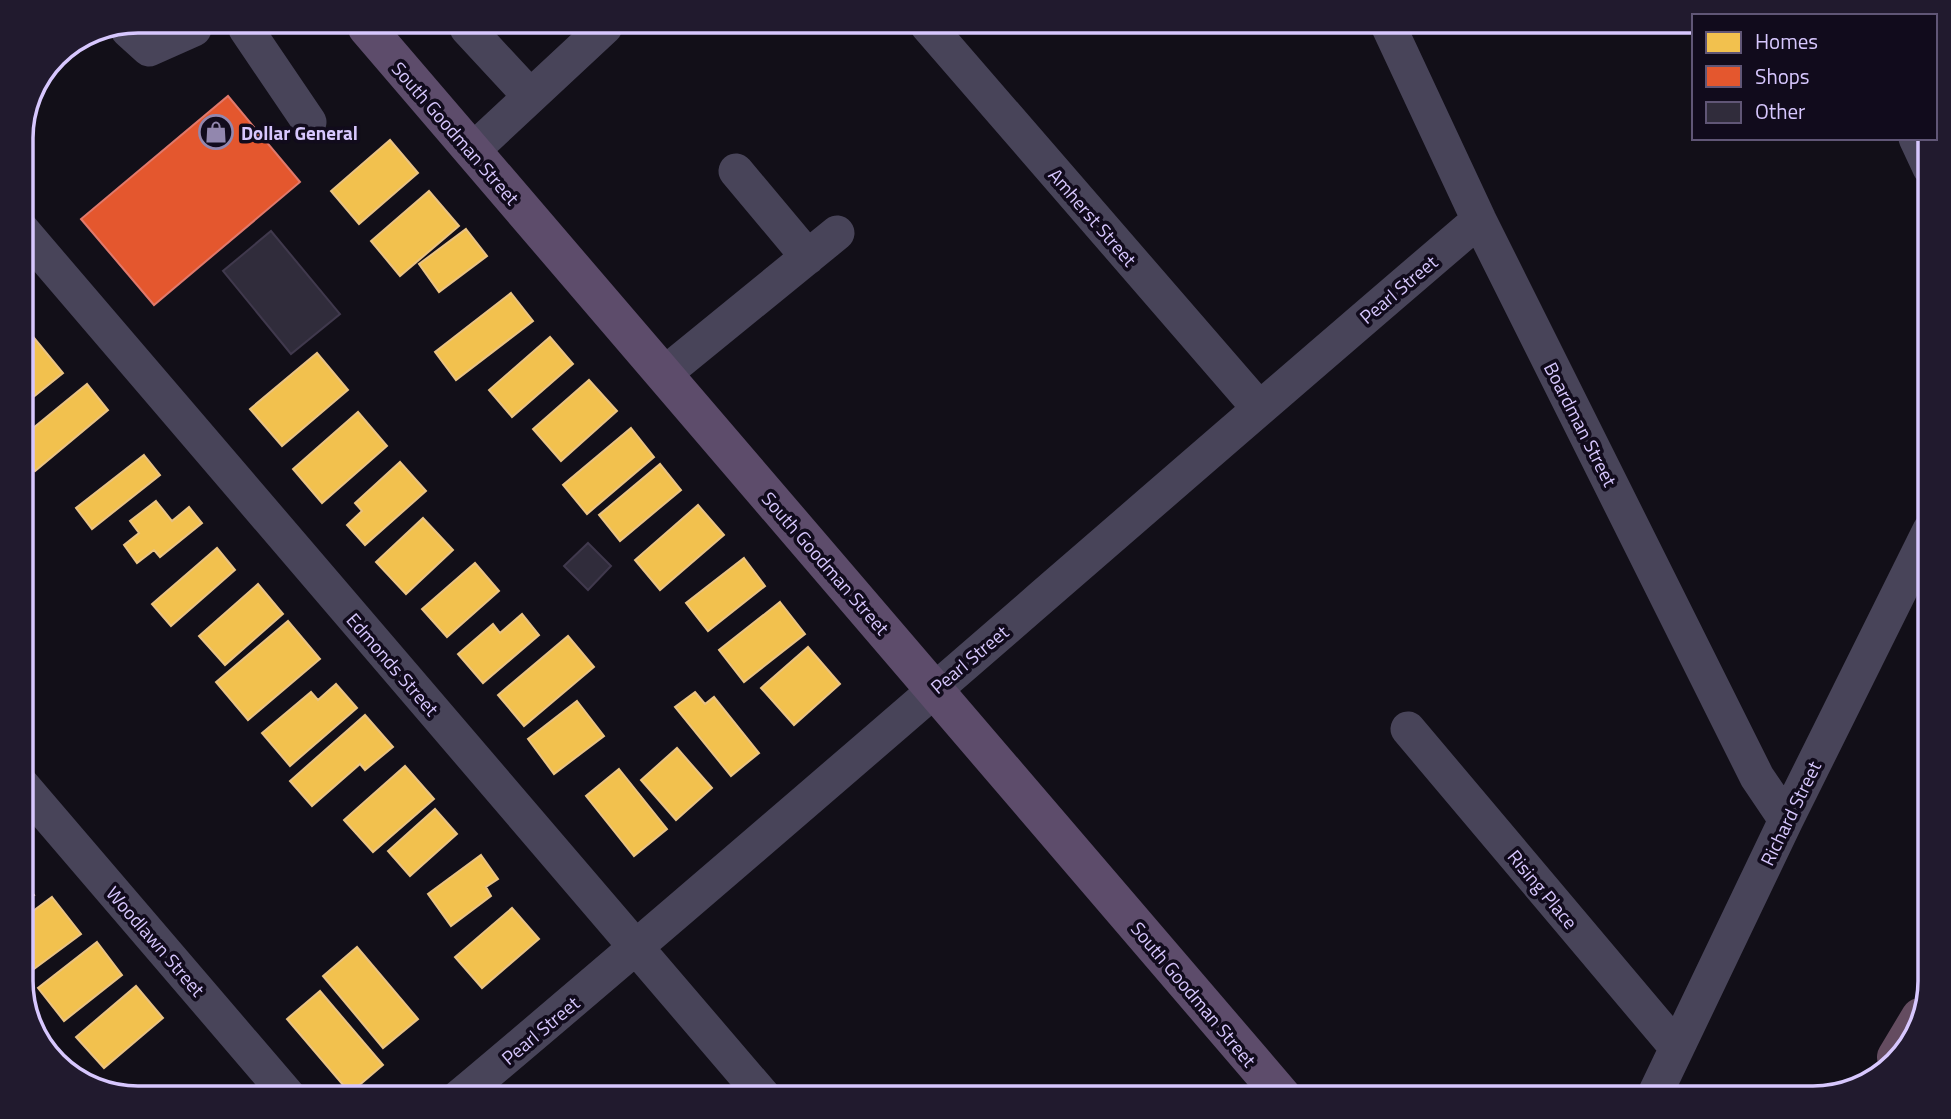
<svg xmlns="http://www.w3.org/2000/svg" width="1951" height="1119" font-family="'Titillium Web',sans-serif">
<rect width="100%" height="100%" fill="#120f18"/>
<!-- homes -->
<path fill="#f2c14e" stroke="#eac383" stroke-width="2" d="M390,140L418,173L359,224L331,191Z
M429,191L459,226L400,276L371,241Z
M466,229L487,256L439,292L419,264Z
M511,293L533,321L456,380L435,352Z
M30,333L63,373L21,407V340Z
M550,337L573,364L512,417L489,390Z
M317,353L348,390L282,446L250,409Z
M589,380L617,411L561,461L533,429Z
M87,384L108,410L35,471L21,454V438Z
M358,412L387,446L322,503L293,469Z
M631,428L654,457L587,514L563,485Z
M144,455L160,475L92,529L76,508Z
M400,462L426,491L365,545L347,525L362,511L355,503Z
M660,464L681,490L620,541L599,515Z
M156,501L172,521L189,507L202,523L160,557L154,550L137,563L124,545L139,533L130,521Z
M698,505L724,535L660,590L635,560Z
M423,518L453,550L406,594L376,562Z
M217,548L235,570L171,626L152,604Z
M744,558L765,586L708,631L686,603Z
M475,563L499,591L447,637L422,609Z
M258,584L283,614L225,665L199,636Z
M780,602L805,634L744,682L719,650Z
M522,614L539,635L483,683L458,654L493,624L500,633Z
M288,621L320,659L248,720L216,682Z
M568,636L594,667L524,726L498,695Z
M808,647L840,684L794,725L761,688Z
M336,684L357,708L290,766L262,733L311,692L318,700Z
M695,692L705,704L714,697L759,753L731,776L675,707Z
M577,701L604,736L554,774L528,739Z
M365,715L393,747L365,770L360,764L312,806L290,781Z
M677,748L712,788L676,820L641,780Z
M405,766L434,799L373,852L344,820Z
M619,769L667,829L634,856L586,796Z
M435,809L457,834L410,876L388,851Z
M481,855L498,879L486,887L491,896L451,926L428,894Z
M21,880L34,895L21,905Z
M52,897L81,934L26,975L21,969V920Z
M512,908L539,939L482,988L455,957Z
M97,942L122,975L64,1021L38,988Z
M357,947L418,1019L383,1048L323,976Z
M136,986L163,1018L104,1068L76,1037Z
M320,991L383,1065L350,1093L287,1019Z"/>
<!-- shops -->
<path fill="#e4572e" stroke="#e0796c" stroke-width="2" d="M228,96L300,182L154,305L81,219Z"/>
<!-- building -->
<path fill="#302c3b" stroke="#40394d" stroke-width="2" d="M271,231L340,314L291,354L223,271Z
M588,543L611,566L588,590L564,566Z"/>
<g fill="none" stroke-linecap="round" stroke-linejoin="round">
<!-- minor -->
<path stroke="#484459" stroke-width="35" d="M1387,23L1479,220L1757,777L1786,820
M928,26L1259,408
M467,28L530,96
M246,29L309,122
M128,30L149,49L194,29
M1916,138L1930,168
M472,151L605,27
M736,171L808,257
M21,229L765,1098
M664,374L837,233
M1408,729L1677,1048
M21,784L290,1098
M458,1098C802,809 1138,511 1479,220
M1653,1098L1786,820L1930,530"/>
<!-- major -->
<path stroke="#5d4c6b" stroke-width="38" d="M367,28L1284,1098"/>
<!-- highway -->
<path stroke="#644c60" stroke-width="38" d="M1896,1057L1920,1017"/>
</g>
<!-- icons -->
<defs>
<g id="shop-ring" transform="scale(1.75)"><circle r="9.5" fill="#110b1c" stroke="#9287ae" stroke-width="1.5"/><path d="M-5-2.5h2.3a2.7 3.5 0 0 1 5.4 0H5L5.5 6h-11ZM-1.5-2.5h3a1.5 2.3 0 0 0-3 0Z" fill="#9287ae"/></g>
</defs>
<g fill-rule="evenodd">
<use href="#shop-ring" x="216" y="132"/>
</g>
<g text-anchor="middle" dominant-baseline="central" stroke-width="7" stroke-linejoin="round" paint-order="stroke">
<!-- poi labels -->
<g font-size="19" font-weight="bold" fill="#d7c7fe" stroke="#110b1c" text-anchor="start">
<text x="241" y="132">Dollar General</text>
</g>
<!-- street labels -->
<g font-size="19" fill="#d7c7fe" stroke="#110b1c">
<text transform="translate(456 133) rotate(49)">South Goodman Street</text>
<text transform="translate(1093 217) rotate(49)">Amherst Street</text>
<text transform="translate(1398 289) rotate(-40)">Pearl Street</text>
<text transform="translate(1581 424) rotate(63)">Boardman Street</text>
<text transform="translate(826 563) rotate(49)">South Goodman Street</text>
<text transform="translate(969 659) rotate(-40)">Pearl Street</text>
<text transform="translate(393 664) rotate(49)">Edmonds Street</text>
<text transform="translate(1790 813) rotate(-64)">Richard Street</text>
<text transform="translate(1543 889) rotate(50)">Rising Place</text>
<text transform="translate(156 941) rotate(49)">Woodlawn Street</text>
<text transform="translate(1194 994) rotate(50)">South Goodman Street</text>
<text transform="translate(540 1030) rotate(-40)">Pearl Street</text>
</g>
</g>
<!-- crop -->
<path d="M0 0H1951V1119H0ZM138 33H1813A105 105 0 0 1 1918 138V981A105 105 0 0 1 1813 1086H138A105 105 0 0 1 33 981V138A105 105 0 0 1 138 33Z" fill="#211a2e" fill-rule="evenodd"/>
<path fill="none" stroke="#d7c7fe" stroke-width="3.5" d="M138 33H1813A105 105 0 0 1 1918 138V981A105 105 0 0 1 1813 1086H138A105 105 0 0 1 33 981V138A105 105 0 0 1 138 33Z"/>
<!-- legend -->
<rect x="1692" y="14" width="245" height="126" fill="#110b1c" stroke="#605676" stroke-width="2"/>
<rect x="1706" y="32" width="35" height="21" fill="#f2c14e" stroke="#605676" stroke-width="2"/>
<text x="1755" y="49" font-size="21" fill="#d7c7fe">Homes</text>
<rect x="1706" y="66" width="35" height="21" fill="#e4572e" stroke="#605676" stroke-width="2"/>
<text x="1755" y="84" font-size="21" fill="#d7c7fe">Shops</text>
<rect x="1706" y="102" width="35" height="21" fill="#302c3b" stroke="#605676" stroke-width="2"/>
<text x="1755" y="119" font-size="21" fill="#d7c7fe">Other</text>
</svg>
